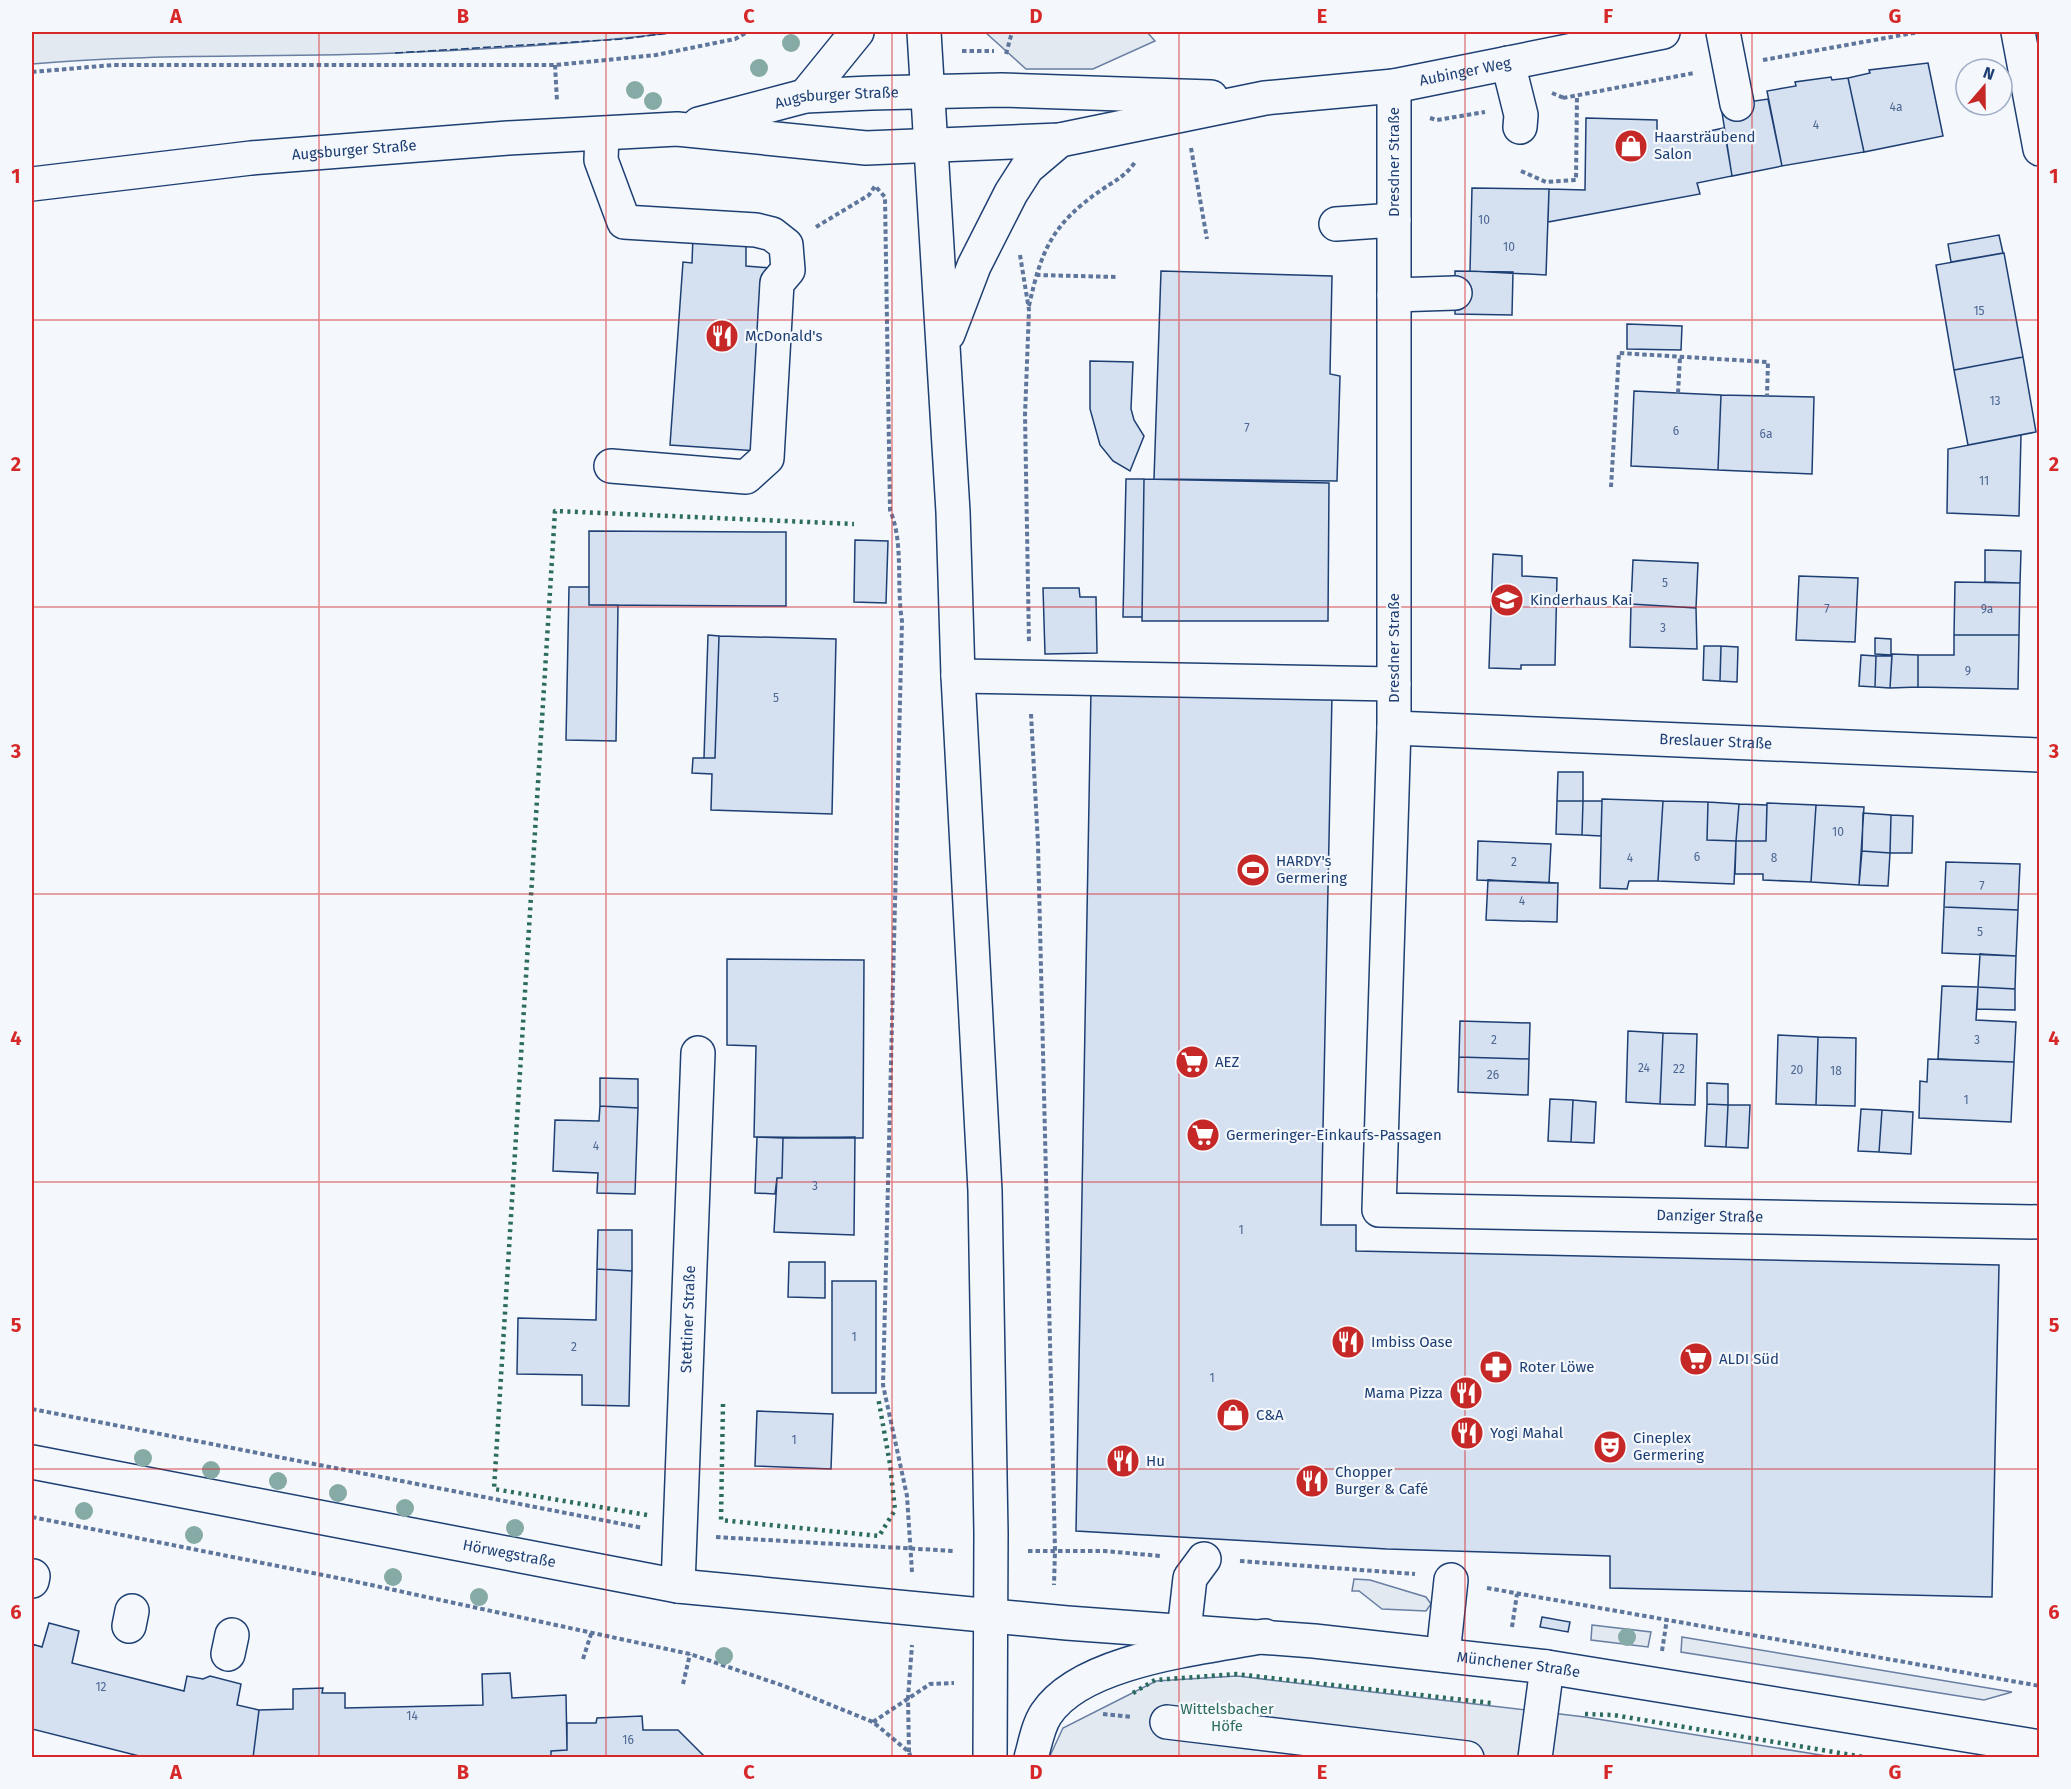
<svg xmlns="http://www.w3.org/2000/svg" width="2071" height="1789" font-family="'Fira Sans',sans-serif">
<rect width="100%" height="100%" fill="#f4f7fb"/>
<!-- green -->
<path fill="#e3e9f0" stroke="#687fa3" stroke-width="1.5" d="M32,32H677C584,44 489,49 396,53C274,58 153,53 32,64Z
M985,32H1147L1155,41L1093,69H1026Z
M1354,1579L1370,1580L1426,1597L1431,1604L1426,1611L1382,1609L1359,1591H1352Z
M1592,1625L1651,1632L1648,1647L1591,1640Z
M1682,1637L2012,1692L1984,1700L1681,1652Z
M1237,1676L1585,1717L1833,1757L1049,1758L1063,1728L1156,1681Z"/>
<!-- building -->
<path fill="#d5e0f0" stroke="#1d3f73" stroke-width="1.5" d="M1928,63L1943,136L1864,152L1848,78L1870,73L1869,70Z
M1831,77L1832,80L1848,78L1864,152L1782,166L1767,91L1796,86L1795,82Z
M1768,99L1782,166L1732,176L1721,106Z
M1586,118L1657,120V142L1724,128L1732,176L1697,183L1700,194L1548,222L1549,189L1585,190Z
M1472,188L1549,189L1546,275L1470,271Z
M1999,235L2003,253L1951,262L1948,244Z
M693,236L746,241V266L770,268L758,451L670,445L683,262L692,263Z
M2004,253L2023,357L1954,370L1936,265Z
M1161,271L1332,276L1330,374L1340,376L1337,481L1154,479Z
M1455,271L1513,272L1512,315L1455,314Z
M1627,324L1682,326L1681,350L1627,349Z
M2023,357L2036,432L1968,445L1954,370Z
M1090,361L1133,362L1131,409L1134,420L1144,436L1130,471L1113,461L1100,445L1090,409Z
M1634,391L1721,395L1718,470L1631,466Z
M1721,395L1814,397L1812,474L1718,470Z
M2021,435L2019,516L1947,513L1948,449Z
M1126,479H1144L1142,617H1123Z
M1144,479L1329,483L1328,621H1142Z
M589,531L786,532V606L589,605Z
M855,540L888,541L886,603L854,602Z
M1985,550L2021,551L2020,583L1985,582Z
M1493,554L1522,556V576L1557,578L1555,665H1521V669L1489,668Z
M1633,560L1698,563L1696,608L1631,604Z
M1799,576L1858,578L1855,642L1796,640Z
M1955,582L2020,583L2019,635H1954Z
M569,587H589V605H618L616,741L566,740Z
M1043,588H1079L1080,597H1096L1097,653L1045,654Z
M1631,604L1696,608L1697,649L1630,647Z
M708,635L719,636L715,758H704Z
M1954,635H2019L2018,689L1918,687V655H1954Z
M719,636L836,639L832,814L711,810L712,774L692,773L693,758H715Z
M1875,638L1891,639V655L1875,654Z
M1704,646H1721L1720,681L1703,680Z
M1721,646L1738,647L1737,682L1720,681Z
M1892,654L1918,655V687L1890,688Z
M1861,655L1876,656L1875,687L1859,686Z
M1876,656H1892L1890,688L1875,687Z
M1091,689L1332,695L1321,1225H1356V1251L1999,1265L1992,1597L1610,1588V1556L1387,1549L1076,1531Z
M1558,772H1583V801H1557Z
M1602,799L1663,801L1658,881H1629L1627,889L1600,888Z
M1557,801H1583L1582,835L1556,834Z
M1583,801H1602L1601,836L1582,835Z
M1663,801L1708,802L1707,840L1736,841L1734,884L1658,881Z
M1708,802L1739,804L1736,841L1707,840Z
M1767,803L1816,805L1811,882L1763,880V874H1735L1736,841H1766Z
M1739,804L1767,805L1766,841H1736Z
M1816,805L1864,807L1859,885L1811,882Z
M1863,813L1891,815L1890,853L1862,851Z
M1891,815L1913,816L1912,853H1890Z
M1478,841L1551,844L1549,883L1477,880Z
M1862,851L1890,853L1888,886L1859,885Z
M1946,862L2020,864L2018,910L1944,907Z
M1488,880L1558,883L1557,922L1486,920Z
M1944,907L2018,910L2016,956L1942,953Z
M1980,954L2016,956L2015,989L1978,987Z
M727,959L864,960L863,1138L754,1137L756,1046L727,1045Z
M1942,986L1978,987L1976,1020L2016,1022L2014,1062L1938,1059Z
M1978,987L2015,989V1010L1977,1009Z
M1460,1021L1530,1023L1529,1059L1459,1057Z
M1628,1031L1663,1033L1660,1104L1626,1102Z
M1663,1033L1697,1034L1695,1105L1660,1104Z
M1778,1035L1818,1037L1816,1105L1776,1104Z
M1818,1037L1856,1038L1855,1106L1816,1105Z
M1459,1057L1529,1059L1528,1095L1458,1092Z
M1928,1059L2014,1062L2011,1122L1919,1118L1920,1081L1927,1082Z
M600,1078L638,1079V1108L600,1106Z
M1707,1083L1728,1084V1105L1707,1104Z
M1550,1099L1573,1100L1571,1142L1548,1141Z
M1573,1100L1596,1102L1594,1143L1571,1142Z
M1707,1104L1728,1105L1726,1147L1705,1146Z
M1728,1105H1750L1748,1148L1726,1147Z
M600,1106L638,1108L635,1194L597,1193L598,1173L553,1171L555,1120L599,1121Z
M1861,1109L1882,1110L1879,1152L1858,1151Z
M1882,1110L1913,1112L1911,1154L1879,1152Z
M757,1137L783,1138L782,1178H777L775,1194L755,1193Z
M855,1137L854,1235L774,1232L777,1178H782L783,1138Z
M598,1230H632V1271L597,1269Z
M789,1262H825V1298L788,1297Z
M597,1269L632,1271L629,1406L582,1405V1375L517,1374L518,1318L596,1320Z
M832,1281H876V1393H832Z
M757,1411L833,1414L831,1469L755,1466Z
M1542,1617L1570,1622L1568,1632L1540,1627Z
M49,1623L79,1631L72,1663L184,1691L187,1676L203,1679L210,1676L241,1684L237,1705L259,1710L253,1758H147L32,1729V1644L42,1647Z
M510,1673L512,1698L566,1695L567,1750L551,1751V1758H253L259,1710L293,1709V1689L323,1688L322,1693H345V1708L483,1705L482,1674Z
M642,1716L643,1730H678L706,1758H551V1751L567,1750V1723H596L597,1718Z"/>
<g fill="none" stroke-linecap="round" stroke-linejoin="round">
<!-- minor casing -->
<g stroke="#1d3f73" stroke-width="36">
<g id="minor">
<path d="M1723,32L1737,104"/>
<path d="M2018,32L2040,149"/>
<path d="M1508,63L1521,115L1520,127"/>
<path id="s1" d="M1394,86V728L1379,1210L2040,1222"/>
<path id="s2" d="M699,124L805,96L871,93L1002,90L1211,97"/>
<path d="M602,134L601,160L624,222L756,230L772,234L786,245L788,270L777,283L767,458L746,477L611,466"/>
<path id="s3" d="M32,184L251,158L508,138L677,129L866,148L1060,140L1265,98L1394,86L1663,32"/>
<path d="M1336,224L1394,220"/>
<path d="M1394,295L1455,293"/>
<path d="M958,676L1394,684"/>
<path id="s4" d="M1394,728L2040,755"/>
<path id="s5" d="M32,1462L678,1586L1067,1623L1314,1641L1547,1667L2040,1747"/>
<path d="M32,1581L33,1576"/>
<path id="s6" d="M678,1586L698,1053"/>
<path d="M129,1626L132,1611"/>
<path d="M1184,1631L1190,1578L1204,1559"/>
<path d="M228,1654L232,1635"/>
<path d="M1443,1655L1451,1580"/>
<path d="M1167,1722L1467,1758"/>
<path d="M1535,1758L1547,1667"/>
</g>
</g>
<!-- major casing -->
<g stroke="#1d3f73" stroke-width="36">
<path id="major" d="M924,32L953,512L958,676L985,1191L991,1533L990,1758
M805,96L857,32
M948,334L974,266L1011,193L1027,168L1060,140
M1031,1758C1035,1744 1038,1726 1046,1714C1082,1659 1204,1648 1265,1636"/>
</g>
<!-- path -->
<path stroke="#5e769c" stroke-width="4" stroke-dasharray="4.5 3" stroke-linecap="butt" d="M962,51H994
M1006,54L1012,32
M1763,60L1919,32
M555,65L557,101
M32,72L113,65H555L656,55L735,39L747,32
M1552,93L1564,98
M1563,98L1694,73
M1430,118L1437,120L1485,112
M1191,148L1207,239
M1521,171L1546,182L1576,180L1577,95
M816,227L869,195L875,186L885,197L890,510C904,543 896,584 902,621L883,1385L907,1496L912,1572
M1020,255L1029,310L1025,415L1029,643
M1036,275L1117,277
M1029,306C1041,251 1052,224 1100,191C1114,181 1126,176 1135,162
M1678,393L1680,357
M1611,487L1619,353L1768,362L1767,396
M1031,714L1038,844L1055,1550L1054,1585
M32,1409L643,1528
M32,1517L348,1580L690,1654L784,1686L873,1722L909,1752L911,1758
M716,1537L954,1551
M1028,1551H1104L1161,1556
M1240,1561L1415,1574
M1487,1588L2040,1686
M1512,1627L1517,1594
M1662,1651L1667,1619
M583,1659L592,1631
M683,1684L690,1654
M1103,1714L1132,1717
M873,1722L930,1684L954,1683
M909,1752L908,1698L912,1645"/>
<!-- minor -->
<use href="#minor" stroke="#f4f7fb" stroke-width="33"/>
<!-- major -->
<use href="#major" stroke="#f4f7fb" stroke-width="33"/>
<!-- hedge -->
<path stroke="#2c6c60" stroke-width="4.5" stroke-dasharray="3 4.5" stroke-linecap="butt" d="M723,1404L721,1520L879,1536L895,1510L890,1464L878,1397
M647,1515L494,1489L555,511L854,524
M1133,1693L1155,1680L1236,1674L1491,1703
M1585,1714L1613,1715L1870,1758"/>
<!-- fence -->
<path stroke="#1d3f73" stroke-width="1.5" stroke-dasharray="8 3" stroke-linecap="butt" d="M395,53L623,39L677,32"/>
</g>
<!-- trees -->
<g fill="#86aba6">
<circle cx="791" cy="43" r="9"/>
<circle cx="759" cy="68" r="9"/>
<circle cx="635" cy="90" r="9"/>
<circle cx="653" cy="101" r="9"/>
<circle cx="143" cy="1458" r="9"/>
<circle cx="211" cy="1470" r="9"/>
<circle cx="278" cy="1481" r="9"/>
<circle cx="338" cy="1493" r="9"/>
<circle cx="405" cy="1508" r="9"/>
<circle cx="84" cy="1511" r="9"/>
<circle cx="515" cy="1528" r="9"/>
<circle cx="194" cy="1535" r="9"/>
<circle cx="393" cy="1577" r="9"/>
<circle cx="479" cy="1597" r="9"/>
<circle cx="1627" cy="1637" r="9"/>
<circle cx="724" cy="1656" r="9"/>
</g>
<!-- grid -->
<path fill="none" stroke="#d62828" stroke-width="1.5" stroke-opacity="0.55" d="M319,32V1758M606,32V1758M892,32V1758M1179,32V1758M1465,32V1758M1752,32V1758M32,320H2040M32,607H2040M32,894H2040M32,1182H2040M32,1469H2040"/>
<!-- icons -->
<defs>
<g id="shop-disc" transform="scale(1.725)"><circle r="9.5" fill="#c62828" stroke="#f4f7fb"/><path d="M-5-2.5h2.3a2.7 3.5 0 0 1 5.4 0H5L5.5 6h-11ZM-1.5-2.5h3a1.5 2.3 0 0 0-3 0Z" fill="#fff"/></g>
<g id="restaurant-disc" transform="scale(1.725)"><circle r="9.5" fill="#c62828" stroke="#f4f7fb"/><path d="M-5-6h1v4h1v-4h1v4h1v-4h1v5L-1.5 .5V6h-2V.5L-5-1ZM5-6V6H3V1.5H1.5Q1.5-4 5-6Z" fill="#fff"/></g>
<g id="school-disc" transform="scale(1.725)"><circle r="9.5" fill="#c62828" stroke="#f4f7fb"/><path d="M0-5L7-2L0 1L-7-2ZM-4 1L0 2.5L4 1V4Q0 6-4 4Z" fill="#fff"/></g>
<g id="stadium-disc" transform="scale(1.725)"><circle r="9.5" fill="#c62828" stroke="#f4f7fb"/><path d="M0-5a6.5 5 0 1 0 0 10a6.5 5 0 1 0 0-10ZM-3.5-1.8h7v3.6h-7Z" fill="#fff"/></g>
<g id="supermarket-disc" transform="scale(1.725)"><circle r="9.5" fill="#c62828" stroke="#f4f7fb"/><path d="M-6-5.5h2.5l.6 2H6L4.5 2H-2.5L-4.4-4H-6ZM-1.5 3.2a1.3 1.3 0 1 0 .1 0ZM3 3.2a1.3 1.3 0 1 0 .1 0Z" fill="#fff"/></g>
<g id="pharmacy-disc" transform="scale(1.725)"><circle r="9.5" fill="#c62828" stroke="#f4f7fb"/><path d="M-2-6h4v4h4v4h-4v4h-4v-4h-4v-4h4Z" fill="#fff"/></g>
<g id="theatre-disc" transform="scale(1.725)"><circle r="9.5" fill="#c62828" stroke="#f4f7fb"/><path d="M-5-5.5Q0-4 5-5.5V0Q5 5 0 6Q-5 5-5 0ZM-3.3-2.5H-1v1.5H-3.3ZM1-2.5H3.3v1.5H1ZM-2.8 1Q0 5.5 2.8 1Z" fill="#fff"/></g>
</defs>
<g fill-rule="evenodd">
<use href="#shop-disc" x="1631" y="146"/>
<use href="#restaurant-disc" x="722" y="336"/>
<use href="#school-disc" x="1507" y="600"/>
<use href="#stadium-disc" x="1253" y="870"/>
<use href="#supermarket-disc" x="1192" y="1062"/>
<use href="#supermarket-disc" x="1203" y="1135"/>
<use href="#restaurant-disc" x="1348" y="1342"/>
<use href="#supermarket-disc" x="1696" y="1359"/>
<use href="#pharmacy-disc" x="1496" y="1367"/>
<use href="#restaurant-disc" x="1466" y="1393"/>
<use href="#shop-disc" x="1233" y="1415"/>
<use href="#restaurant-disc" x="1467" y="1433"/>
<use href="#theatre-disc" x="1610" y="1447"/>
<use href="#restaurant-disc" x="1123" y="1461"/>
<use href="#restaurant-disc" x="1312" y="1481"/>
</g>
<g text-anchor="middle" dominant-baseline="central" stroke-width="4.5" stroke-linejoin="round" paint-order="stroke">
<!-- number labels -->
<g font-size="12" fill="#4b6792">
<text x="1896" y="107">4a</text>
<text x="1816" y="125">4</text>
<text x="1484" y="220">10</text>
<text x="1509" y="247">10</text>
<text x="1979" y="311">15</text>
<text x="1995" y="401">13</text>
<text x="1247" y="428">7</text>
<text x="1676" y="431">6</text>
<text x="1766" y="434">6a</text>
<text x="1984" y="481">11</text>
<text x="1665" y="583">5</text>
<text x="1827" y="609">7</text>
<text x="1987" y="609">9a</text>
<text x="1663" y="628">3</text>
<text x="1968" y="671">9</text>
<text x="776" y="698">5</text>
<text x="1838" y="832">10</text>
<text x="1697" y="857">6</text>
<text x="1630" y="858">4</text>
<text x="1774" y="858">8</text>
<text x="1514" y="862">2</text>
<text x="1982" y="886">7</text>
<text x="1522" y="901">4</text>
<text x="1980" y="932">5</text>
<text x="1494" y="1040">2</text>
<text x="1977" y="1040">3</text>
<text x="1644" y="1068">24</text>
<text x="1679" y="1069">22</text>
<text x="1797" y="1070">20</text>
<text x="1836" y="1071">18</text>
<text x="1493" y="1075">26</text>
<text x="1966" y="1100">1</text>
<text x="596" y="1146">4</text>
<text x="815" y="1186">3</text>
<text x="1241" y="1230">1</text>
<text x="854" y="1337">1</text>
<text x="574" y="1347">2</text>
<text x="1212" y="1378">1</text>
<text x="794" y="1440">1</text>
<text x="101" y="1687">12</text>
<text x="412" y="1716">14</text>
<text x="628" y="1740">16</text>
</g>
<!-- street labels -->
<g font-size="15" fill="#1d3f73" stroke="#f4f7fb">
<text stroke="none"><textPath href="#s3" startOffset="1443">Aubinger Weg</textPath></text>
<text stroke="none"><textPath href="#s2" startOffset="141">Augsburger Straße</textPath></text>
<text stroke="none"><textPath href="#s3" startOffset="324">Augsburger Straße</textPath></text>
<text transform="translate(1394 162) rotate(-90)">Dresdner Straße</text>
<text transform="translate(1394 648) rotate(-90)">Dresdner Straße</text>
<text stroke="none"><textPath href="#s4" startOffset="322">Breslauer Straße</textPath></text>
<text stroke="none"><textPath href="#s1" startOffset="1455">Danziger Straße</textPath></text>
<text stroke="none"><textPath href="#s6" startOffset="267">Stettiner Straße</textPath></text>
<text stroke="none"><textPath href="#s5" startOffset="486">Hörwegstraße</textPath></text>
<text stroke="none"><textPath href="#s5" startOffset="1502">Münchener Straße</textPath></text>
</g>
<!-- poi labels -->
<g font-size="15" fill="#1d3f73" stroke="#f4f7fb" text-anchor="start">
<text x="1654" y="137">Haarsträubend<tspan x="1654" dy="17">Salon</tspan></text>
<text x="745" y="336">McDonald's</text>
<text x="1530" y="600">Kinderhaus Kai</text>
<text x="1276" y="861">HARDY's<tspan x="1276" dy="17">Germering</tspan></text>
<text x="1215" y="1062">AEZ</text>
<text x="1226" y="1135">Germeringer-Einkaufs-Passagen</text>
<text x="1371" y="1342">Imbiss Oase</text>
<text x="1719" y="1359">ALDI Süd</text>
<text x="1519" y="1367">Roter Löwe</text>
<text x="1443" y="1393" text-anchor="end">Mama Pizza</text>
<text x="1256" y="1415">C&amp;A</text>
<text x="1490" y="1433">Yogi Mahal</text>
<text x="1633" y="1438">Cineplex<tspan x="1633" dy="17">Germering</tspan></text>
<text x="1146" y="1461">Hu</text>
<text x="1335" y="1472">Chopper<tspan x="1335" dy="17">Burger &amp; Café</tspan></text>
</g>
<!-- park labels -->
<g font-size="15" fill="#2c6c60" stroke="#f4f7fb">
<text x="1227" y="1709">Wittelsbacher<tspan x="1227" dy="17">Höfe</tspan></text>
</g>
</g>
<!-- border -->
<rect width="2071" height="1789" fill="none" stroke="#f4f7fb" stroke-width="66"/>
<!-- north arrow -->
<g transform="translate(1984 87) rotate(20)"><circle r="28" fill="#f4f7fb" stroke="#9eadc5" stroke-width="1.5"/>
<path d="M0-4.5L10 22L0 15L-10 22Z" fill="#c62828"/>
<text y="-9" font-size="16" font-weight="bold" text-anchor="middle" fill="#1d3f73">N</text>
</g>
<rect x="33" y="33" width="2005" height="1723" fill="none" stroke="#d62828" stroke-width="2"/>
<g font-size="20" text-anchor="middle" font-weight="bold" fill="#d62828">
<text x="176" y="23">A</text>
<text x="463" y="23">B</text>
<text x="749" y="23">C</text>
<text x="1036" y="23">D</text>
<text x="1322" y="23">E</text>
<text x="1608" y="23">F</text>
<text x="1895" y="23">G</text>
<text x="16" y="183">1</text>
<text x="2054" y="183">1</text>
<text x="16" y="471">2</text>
<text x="2054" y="471">2</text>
<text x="16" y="758">3</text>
<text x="2054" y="758">3</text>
<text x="16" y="1045">4</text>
<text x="2054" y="1045">4</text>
<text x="16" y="1332">5</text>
<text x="2054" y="1332">5</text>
<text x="16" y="1619">6</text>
<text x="2054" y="1619">6</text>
<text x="176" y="1779">A</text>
<text x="463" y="1779">B</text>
<text x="749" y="1779">C</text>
<text x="1036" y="1779">D</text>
<text x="1322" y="1779">E</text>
<text x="1608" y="1779">F</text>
<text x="1895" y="1779">G</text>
</g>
</svg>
